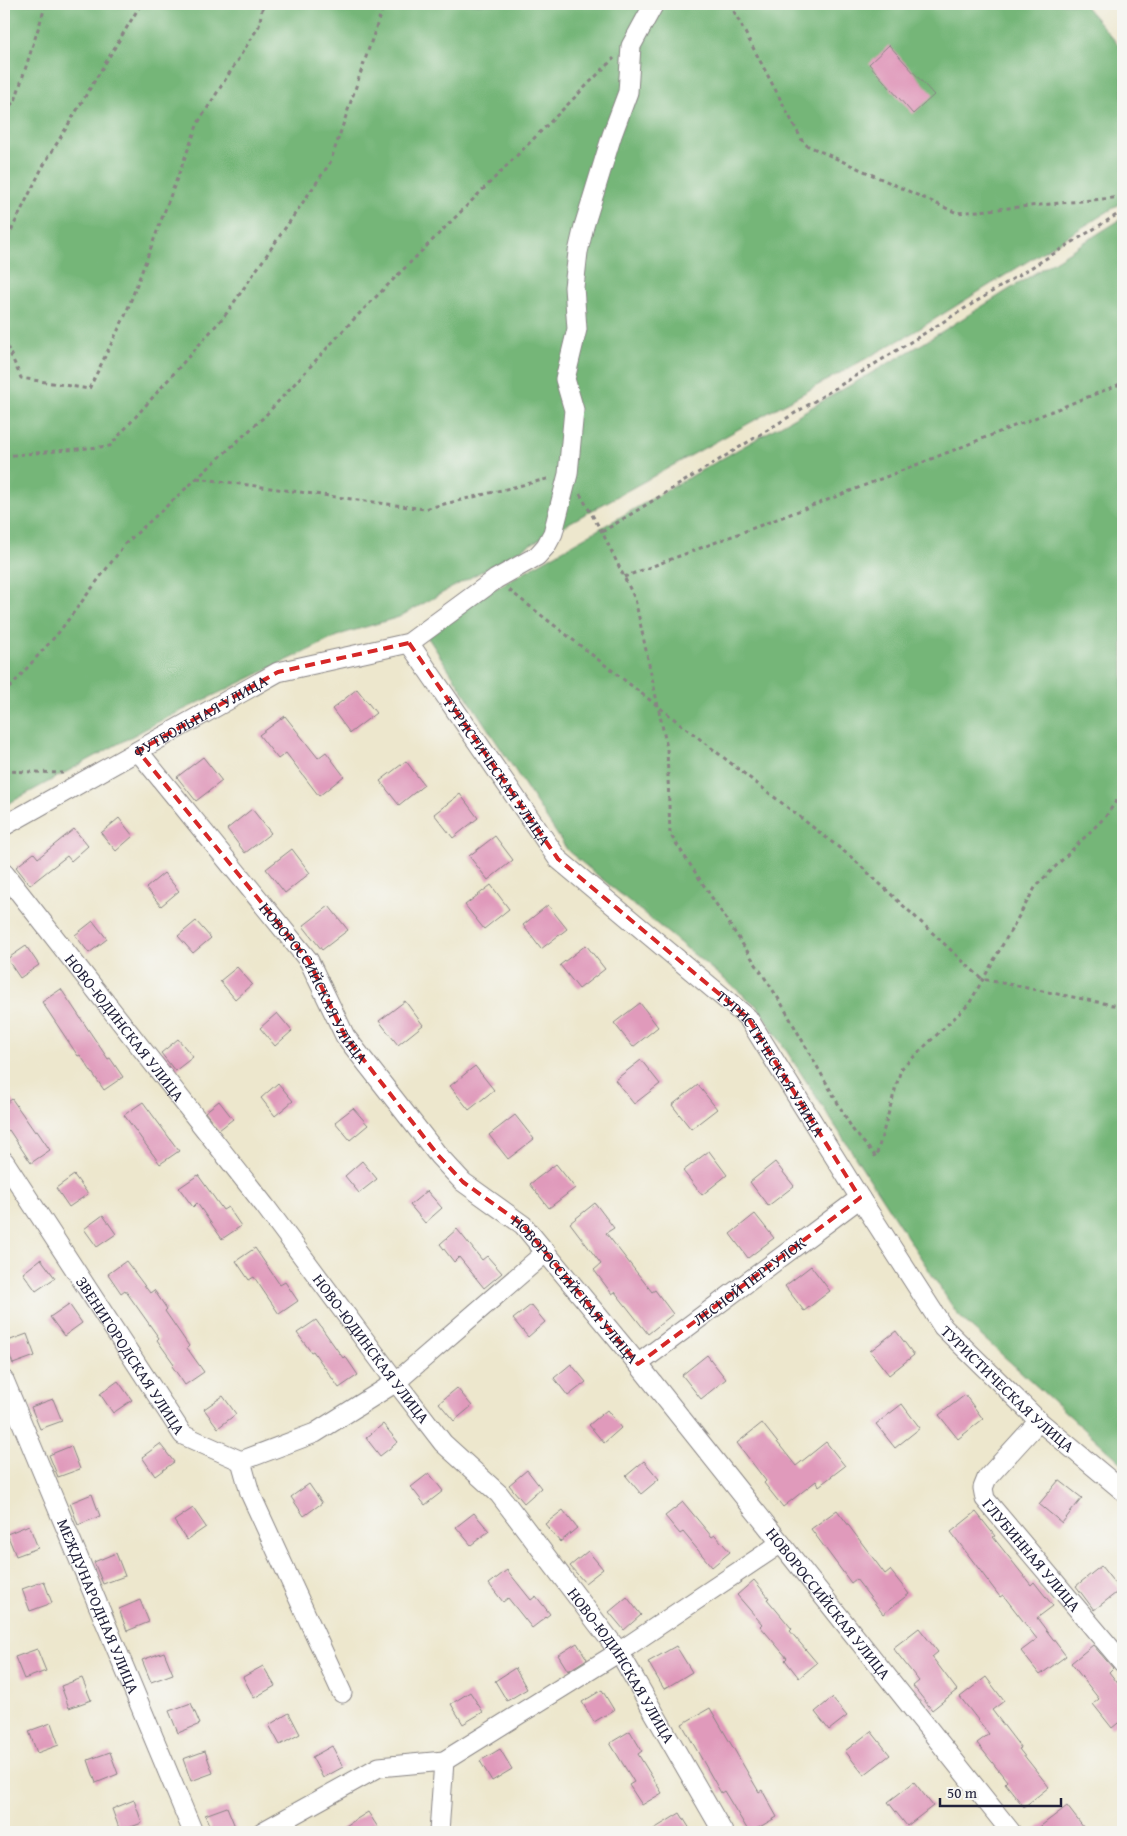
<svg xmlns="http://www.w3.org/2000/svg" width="1127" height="1836" font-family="'Gentium Book Plus',serif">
<rect width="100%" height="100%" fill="#f6f6f2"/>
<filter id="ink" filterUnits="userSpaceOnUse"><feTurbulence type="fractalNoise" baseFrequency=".02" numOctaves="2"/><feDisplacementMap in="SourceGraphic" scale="10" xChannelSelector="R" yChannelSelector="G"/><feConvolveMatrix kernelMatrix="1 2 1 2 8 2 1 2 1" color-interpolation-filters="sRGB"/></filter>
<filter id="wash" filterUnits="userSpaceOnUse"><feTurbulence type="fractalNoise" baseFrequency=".0096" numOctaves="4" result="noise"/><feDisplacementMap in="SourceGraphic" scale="20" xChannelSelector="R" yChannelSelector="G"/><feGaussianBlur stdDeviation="1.12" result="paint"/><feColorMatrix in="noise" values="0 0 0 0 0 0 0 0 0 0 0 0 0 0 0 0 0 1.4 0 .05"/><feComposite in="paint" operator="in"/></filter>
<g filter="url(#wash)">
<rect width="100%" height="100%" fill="#ede7cd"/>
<!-- forest -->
<path fill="#74b678" stroke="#4b6c5a" d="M4,4H1083L1123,50V202L914,332L399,617L342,634L158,722L4,806Z
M1123,218V1464L958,1315L758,1007L568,851L423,630L922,344Z"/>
<g id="blocks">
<!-- building -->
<path fill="#e09abb" d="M889,45L934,95L913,114L869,64Z
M357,689L376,713L350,733L332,709Z
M285,716L318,758L326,752L344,776L319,796L286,753L278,759L259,735Z
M203,757L222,781L196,801L177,777Z
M406,761L424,785L399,805L380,781Z
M460,794L478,818L453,838L434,814Z
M252,809L271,833L245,853L227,829Z
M119,818L133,836L116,851L101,833Z
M74,829L88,846L71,861L67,856L30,885L16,867L34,853L38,858Z
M495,836L513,860L488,880L469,856Z
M292,849L310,873L285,893L266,869Z
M164,873L179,891L161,906L146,888Z
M491,885L509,909L484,929L465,905Z
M548,905L567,929L541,949L523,925Z
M329,906L348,930L322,950L303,926Z
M93,921L107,939L89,953L75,935Z
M196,921L211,938L193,953L178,936Z
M586,945L605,969L579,989L560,965Z
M26,946L39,965L20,978L7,959Z
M237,967L252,984L235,999L220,981Z
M61,989L108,1059L110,1058L123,1077L104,1090L80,1055L78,1056L42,1002Z
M405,1001L423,1025L398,1045L379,1021Z
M640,1003L658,1027L633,1047L614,1023Z
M277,1013L292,1031L275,1046L260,1028Z
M178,1039L193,1057L175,1071L161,1053Z
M641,1060L660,1084L634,1104L615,1080Z
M475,1066L494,1090L469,1110L450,1086Z
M278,1083L293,1101L275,1116L261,1098Z
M698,1085L717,1109L691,1129L672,1105Z
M12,1099L35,1132L37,1131L50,1150L31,1163L9,1130L4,1133V1105Z
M219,1101L233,1119L219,1130L205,1112Z
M143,1102L179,1151L160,1164L124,1115Z
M353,1108L368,1125L350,1140L335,1122Z
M515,1115L534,1139L508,1159L489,1135Z
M709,1151L727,1175L702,1195L683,1171Z
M362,1161L377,1179L359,1193L345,1176Z
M775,1162L794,1186L768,1206L750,1182Z
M556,1164L575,1188L549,1208L530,1184Z
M74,1175L88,1194L69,1207L56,1188Z
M198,1175L223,1210L228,1207L241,1226L222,1239L197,1203L193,1207L179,1188Z
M427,1191L442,1208L425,1223L410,1205Z
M595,1203L614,1228L606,1233L652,1292L655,1290L673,1314L648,1334L615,1292L612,1294L594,1270L601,1264L570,1223Z
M755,1214L774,1238L748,1258L730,1234Z
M103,1215L116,1234L97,1247L84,1229Z
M457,1229L482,1260L487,1256L502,1273L484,1288L459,1257L454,1262L440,1244Z
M255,1248L280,1285L285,1282L298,1301L279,1314L254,1277L249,1280L236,1261Z
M41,1259L55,1278L36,1291L23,1273Z
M126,1261L150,1293L154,1290L167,1309L165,1311L189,1346L187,1348L204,1372L185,1385L172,1366L174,1364L157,1340L159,1338L125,1290L121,1293L108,1274Z
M811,1266L830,1291L804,1311L785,1286Z
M69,1304L82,1323L64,1336L50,1317Z
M531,1305L545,1322L528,1337L513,1319Z
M316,1320L343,1358L345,1356L358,1375L339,1388L313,1351L311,1352L297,1333Z
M896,1331L914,1355L889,1375L870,1351Z
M27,1334L35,1356L13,1364L5,1342Z
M707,1355L726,1379L701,1399L682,1375Z
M571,1364L586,1382L568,1396L554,1378Z
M118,1381L132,1400L113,1413L100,1394Z
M457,1388L472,1406L454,1421L439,1403Z
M965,1395L983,1419L958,1439L939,1415Z
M223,1396L236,1414L218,1428L204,1409Z
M53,1399L62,1421L40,1429L31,1407Z
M902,1404L920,1428L895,1448L876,1424Z
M607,1410L621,1428L604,1443L589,1425Z
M762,1423L796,1466L826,1442L845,1466L819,1486L816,1481L783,1507L764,1483L766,1481L737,1443Z
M383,1424L398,1442L380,1456L366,1438Z
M160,1444L174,1462L155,1476L142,1457Z
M71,1446L80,1469L58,1477L49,1455Z
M644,1461L659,1479L641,1494L626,1476Z
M527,1470L541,1488L524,1503L509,1485Z
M429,1473L443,1491L425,1505L411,1487Z
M1059,1480L1082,1498L1062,1523L1039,1504Z
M309,1484L322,1503L304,1516L291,1497Z
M92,1494L100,1516L78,1525L70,1503Z
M683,1502L712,1537L715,1535L730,1552L712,1567L683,1532L680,1534L665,1516Z
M193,1508L206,1527L187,1540L174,1521Z
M563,1510L577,1528L560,1542L545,1524Z
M837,1510L885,1574L890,1570L909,1594L883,1614L856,1579L851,1583L811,1529Z
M976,1512L995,1536L993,1537L1031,1585L1034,1582L1053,1606L1037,1618L1066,1656L1040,1675L1021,1651L1037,1639L1003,1595L1000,1597L951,1532Z
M474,1513L489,1531L471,1545L456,1527Z
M29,1525L38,1548L16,1556L7,1534Z
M588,1551L603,1569L585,1583L570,1566Z
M116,1553L125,1576L103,1584L94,1562Z
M1101,1566L1120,1590L1094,1610L1076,1586Z
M507,1570L531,1600L536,1596L550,1614L532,1628L508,1598L503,1602L489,1584Z
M754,1580L769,1598L767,1599L792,1629L790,1631L817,1663L799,1678L785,1660L787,1658L760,1626L762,1624L737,1595Z
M44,1581L52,1603L30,1611L22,1589Z
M627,1597L641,1615L624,1630L609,1612Z
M140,1600L149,1622L127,1631L119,1609Z
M919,1628L938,1652L932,1657L957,1690L932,1710L913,1686L919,1681L893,1648Z
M577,1643L587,1659L568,1671L558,1655Z
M1093,1645L1113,1668L1109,1672L1123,1690V1719L1112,1728L1093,1704L1099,1699L1071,1663Z
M676,1646L692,1672L664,1689L648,1662Z
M37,1649L46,1671L24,1679L15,1657Z
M164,1652L173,1674L151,1682L142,1660Z
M263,1666L275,1686L254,1698L243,1677Z
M515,1668L527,1689L507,1701L495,1681Z
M986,1677L1004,1701L992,1710L1021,1748L1019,1749L1049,1787L1024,1807L1005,1783L1007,1781L977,1743L989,1734L960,1697Z
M82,1678L91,1700L69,1708L61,1686Z
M602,1690L614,1710L594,1722L582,1702Z
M470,1692L483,1712L463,1724L451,1704Z
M832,1698L847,1716L829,1730L815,1712Z
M191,1703L200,1724L178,1733L169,1711Z
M710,1708L759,1792L762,1790L777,1817L751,1832H749L724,1791L721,1793L682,1724Z
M289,1713L300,1734L280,1745L269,1725Z
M51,1723L59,1745L37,1753L29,1731Z
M630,1731L642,1751L638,1754L662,1793L642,1805L629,1785L634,1782L610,1743Z
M871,1731L890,1755L864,1775L845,1751Z
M332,1746L343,1767L323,1778L312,1757Z
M500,1749L512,1769L492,1781L480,1761Z
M205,1751L213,1773L191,1781L183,1759Z
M110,1752L118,1774L96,1783L88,1760Z
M914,1782L933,1806L907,1826L888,1802Z
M134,1800L142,1823L120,1831L112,1809Z
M1067,1806L1087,1832H1033Z
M227,1807L236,1829L226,1832H212L205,1815Z
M368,1812L381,1832H336Z
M680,1813L692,1832H649Z"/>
</g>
</g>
<g filter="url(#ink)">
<use href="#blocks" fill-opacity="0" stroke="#888484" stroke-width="1"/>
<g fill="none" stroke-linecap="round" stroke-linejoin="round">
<!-- minor casing -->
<g stroke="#888484" stroke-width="21">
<g id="minor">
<path id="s1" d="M409,643L558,859L748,1018L860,1198L943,1327L1039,1421L1123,1491"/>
<path id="s2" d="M138,751L309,961L345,1036L438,1155L463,1182L523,1225L638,1364L1011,1832"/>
<path id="s3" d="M4,826L278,672L409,643L496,579L537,556L546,546L553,533L568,474L574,410L565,379L577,329L574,287L578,252L584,226L612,135L628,92L631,46L654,4"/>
<path id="s4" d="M4,873L265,1206L396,1382L443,1443L499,1494L619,1652L723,1832"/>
<path id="s5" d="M4,1161L183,1435L241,1461L250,1493L342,1693"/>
<path id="s6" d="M638,1364L860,1198"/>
<path id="s7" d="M4,1380L193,1832"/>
<path id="s8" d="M1039,1421L987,1478L983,1488L985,1499L1123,1663"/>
<path d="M241,1461L315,1433L396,1382L546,1252"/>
<path d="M262,1832L379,1767L444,1761L619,1652L781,1543"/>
<path d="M439,1832L444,1761"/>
</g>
</g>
<!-- path -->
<path stroke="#888484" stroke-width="3" stroke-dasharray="4 4" stroke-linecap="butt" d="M730,4L804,144L957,213L1123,197
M4,111L15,101L46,4
M4,245L42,168L141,4
M4,339L21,378L89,389L125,316L198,123L259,26L263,4
M4,456L110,446L226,314L330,163L384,4
M197,478L424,509L551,478
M580,494L602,532L635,599L667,748L670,834L780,1001L853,1130L876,1157L901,1069L969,1004L1036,886L1106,816L1123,791
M602,532L1123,211
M624,577L830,499L1123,383
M509,590L851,857L982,979L1123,1007
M4,694L59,632L125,544L264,417L351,322L614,58
M4,771L63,773"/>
<!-- minor -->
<use href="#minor" stroke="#fff" stroke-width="19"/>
</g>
</g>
<!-- marked area -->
<path fill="none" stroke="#d62828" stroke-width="4" stroke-dasharray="10 6" stroke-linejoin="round" d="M409,643L558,859L748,1018L860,1198L638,1364L523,1225L463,1182L438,1155L345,1036L309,961L138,751L278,672Z"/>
<g text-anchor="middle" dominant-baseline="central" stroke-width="5" stroke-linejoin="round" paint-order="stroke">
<!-- street labels -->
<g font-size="16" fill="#22223b" stroke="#f6f6f2">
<text stroke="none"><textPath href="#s3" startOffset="225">ФУТБОЛЬНАЯ УЛИЦА</textPath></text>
<text stroke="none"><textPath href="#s1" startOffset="155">ТУРИСТИЧЕСКАЯ УЛИЦА</textPath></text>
<text stroke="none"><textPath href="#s2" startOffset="292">НОВОРОССИЙСКАЯ УЛИЦА</textPath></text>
<text stroke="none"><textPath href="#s4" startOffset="196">НОВО-ЮДИНСКАЯ УЛИЦА</textPath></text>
<text stroke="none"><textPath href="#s1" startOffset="560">ТУРИСТИЧЕСКАЯ УЛИЦА</textPath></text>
<text stroke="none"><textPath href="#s6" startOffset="139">ЛЕСНОЙ ПЕРЕУЛОК</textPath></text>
<text stroke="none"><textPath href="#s2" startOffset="698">НОВОРОССИЙСКАЯ УЛИЦА</textPath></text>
<text stroke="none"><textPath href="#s4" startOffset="601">НОВО-ЮДИНСКАЯ УЛИЦА</textPath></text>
<text stroke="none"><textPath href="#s5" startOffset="232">ЗВЕНИГОРОДСКАЯ УЛИЦА</textPath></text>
<text stroke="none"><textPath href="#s1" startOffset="965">ТУРИСТИЧЕСКАЯ УЛИЦА</textPath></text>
<text stroke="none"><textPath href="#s8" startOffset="172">ГЛУБИННАЯ УЛИЦА</textPath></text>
<text stroke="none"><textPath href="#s2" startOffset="1102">НОВОРОССИЙСКАЯ УЛИЦА</textPath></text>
<text stroke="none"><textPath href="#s7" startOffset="245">МЕЖДУНАРОДНАЯ УЛИЦА</textPath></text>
<text stroke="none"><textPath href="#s4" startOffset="1006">НОВО-ЮДИНСКАЯ УЛИЦА</textPath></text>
</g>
</g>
<!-- margin -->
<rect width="1127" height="1836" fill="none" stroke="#f6f6f2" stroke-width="20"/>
<!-- scale -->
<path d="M940 1798v8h121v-8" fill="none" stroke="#22223b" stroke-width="2.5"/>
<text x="947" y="1798" font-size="15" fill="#22223b" stroke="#f6f6f2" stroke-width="4" paint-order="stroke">50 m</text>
</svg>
